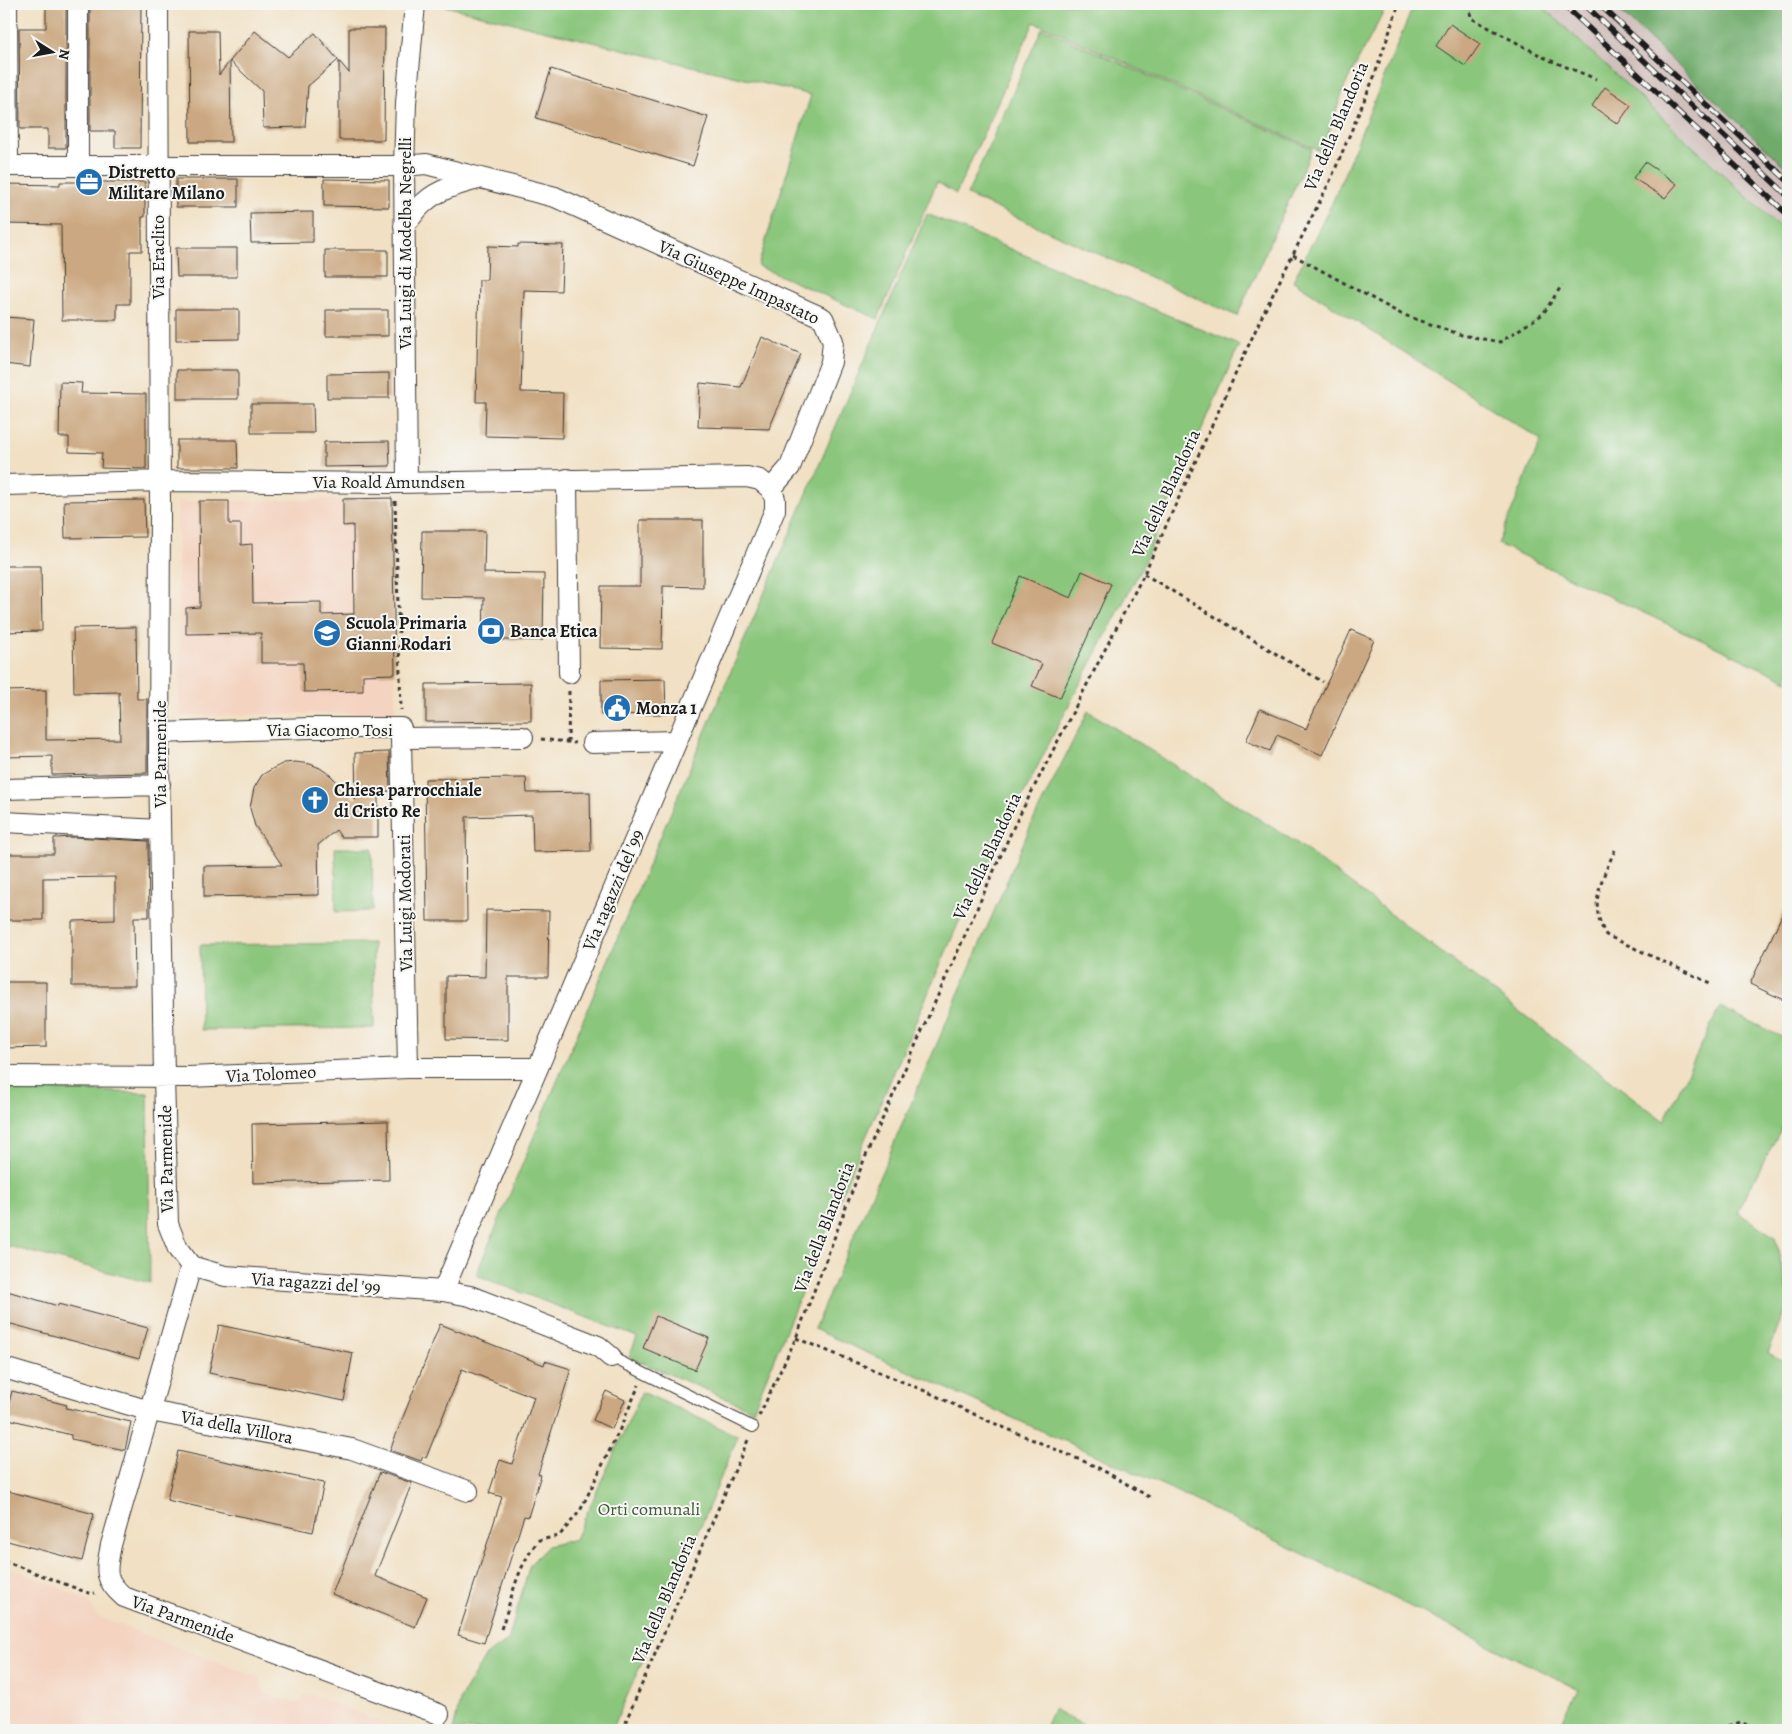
<svg xmlns="http://www.w3.org/2000/svg" width="1792" height="1734" font-family="Alegreya,serif">
<rect width="100%" height="100%" fill="#f6f6f2"/>
<filter id="ink" filterUnits="userSpaceOnUse"><feTurbulence type="fractalNoise" baseFrequency=".02" numOctaves="2"/><feDisplacementMap in="SourceGraphic" scale="10" xChannelSelector="R" yChannelSelector="G"/><feConvolveMatrix kernelMatrix="1 2 1 2 8 2 1 2 1" color-interpolation-filters="sRGB"/></filter>
<filter id="wash" filterUnits="userSpaceOnUse"><feTurbulence type="fractalNoise" baseFrequency=".0096" numOctaves="4" result="noise"/><feDisplacementMap in="SourceGraphic" scale="20" xChannelSelector="R" yChannelSelector="G"/><feGaussianBlur stdDeviation="1.12" result="paint"/><feColorMatrix in="noise" values="0 0 0 0 0 0 0 0 0 0 0 0 0 0 0 0 0 1.4 0 .05"/><feComposite in="paint" operator="in"/></filter>
<g filter="url(#wash)">
<rect width="100%" height="100%" fill="#f1e0c3"/>
<!-- built -->
<path fill="#f4d3c0" d="M392,498L395,712L180,716L177,502Z
M4,1565L89,1600L96,1616L260,1678L264,1693L298,1704L307,1693L401,1730H4Z"/>
<!-- industrial -->
<path fill="#d0c0bc" d="M1540,4H1612L1788,169V235Z"/>
<!-- green -->
<path fill="#8ac67c" stroke="#53714c" d="M436,4H1388L1345,85L1322,152L1034,22L956,194L937,182L878,319L758,266L811,95Z
M1414,4H1540L1788,235V681L1498,544L1541,440L1293,281L1333,201Z
M1042,28L1312,149L1237,316L967,195Z
M927,214L1239,345L1141,569L1062,718L958,924L853,1167L753,1410L629,1357L637,1337L476,1275C624,920 775,567 927,214Z
M1088,711L1297,843L1664,1121L1720,1007L1788,1040V1116L1737,1212L1775,1237L1788,1295V1303L1768,1353L1788,1363V1730H1558L1578,1689L1167,1487L814,1329L1032,823Z
M335,848H372L373,911L336,912Z
M373,943L374,1028L201,1030L200,945Z
M4,1088L148,1093L150,1283L4,1245Z
M642,1392L738,1436L678,1581L612,1730H453L461,1697L486,1655L508,1641L530,1564L548,1546L575,1539Z
M1053,1709L1092,1730H1044Z"/>
<!-- forest -->
<path fill="#6fab6c" stroke="#466444" d="M1612,4H1788V169Z"/>
<g id="blocks">
<!-- building -->
<path fill="#cba881" d="M46,4H66V148H48V129H20L19,28H46Z
M90,4H141L140,148H115V131H90Z
M1450,24L1480,44L1465,66L1436,46Z
M349,28H385L384,140H339V61L349,73Z
M189,31H218L219,75L230,61L231,142H190Z
M255,31L288,57L315,33L338,60L308,86L305,127L263,128L262,91L230,61Z
M551,69L708,117L693,166L536,118Z
M1605,87L1631,105L1618,124L1592,106Z
M1645,162L1677,184L1665,198L1633,178Z
M176,179H238V207H176Z
M324,179L389,180V207L324,206Z
M60,182H145V217H142V251H130V304H117V320H62L61,225L5,224V184L60,185Z
M313,212V242L251,243L250,213Z
M518,244L563,245L561,291L524,290L521,392L563,393L562,438L485,436L486,402H476L479,280H487L488,246L518,247Z
M176,248H237V277H177Z
M325,250H388V277H325Z
M176,309H239V339L176,340Z
M326,310H388V336H326Z
M4,317L34,319L30,367L4,364Z
M762,337L801,354L769,429L698,427L700,383L741,387Z
M177,370H238V399H177Z
M389,373V398H327V374Z
M60,382L82,383L81,393L146,394V469L101,468L102,453L69,452V437H59Z
M251,404H313L314,433H251Z
M177,440H237L238,468H177Z
M389,441L390,466L324,467V442Z
M392,498L395,674L363,675V691L304,692L303,663H261V633L186,634V608L200,607L199,501H229V524H241V545L252,544L253,603L321,602V615L354,614L353,525L343,526V499Z
M144,500L145,537L65,538L64,501Z
M640,520H703V587L663,586L662,649L600,648L601,586H640Z
M422,531H485L484,573L544,574L543,640H483L484,598L421,597Z
M4,566H41L42,631L4,632Z
M1082,571L1111,584L1060,698L1032,686L1042,664L992,643L1020,576L1071,598Z
M136,627L137,699H147V773L52,775V756L4,757V691L46,690V740L120,739L119,692L74,693L73,628Z
M1351,630L1374,640L1322,755L1277,735L1270,751L1246,741L1260,709L1306,729Z
M665,679L666,714L601,715V680Z
M531,683V721L426,722V684Z
M389,752L390,791L378,792V837H341L336,830L318,845L319,895L204,897V866L282,865L255,826L250,808L254,788L262,775L272,769L284,763L295,762L310,764L320,768L330,775L356,800L355,753Z
M526,778L527,793L590,792L591,851L533,852L532,815L466,817L467,921H427L425,779Z
M74,837L148,841L149,917H134L135,986H72V921L115,920V877L43,878V920H4V854H54V838Z
M1788,902V1002L1750,984Z
M486,910L549,911L548,977H508V1040L446,1039V976L485,977Z
M4,982H46V1047L4,1048Z
M388,1121L389,1180L253,1183L252,1124Z
M4,1290L58,1306V1304L148,1328L139,1359L4,1322Z
M656,1316L709,1338L695,1370L643,1348Z
M440,1324L544,1365L545,1361L571,1369L538,1474L541,1475L528,1517L524,1516L484,1643L458,1635L502,1497L489,1493L500,1460L512,1464L534,1397L462,1369L426,1458L423,1456L421,1461L390,1450Z
M219,1325L353,1353L344,1401L209,1373Z
M12,1391L67,1405L66,1408L131,1422L125,1450L71,1439V1435L5,1418Z
M606,1391L625,1400L612,1429L593,1420Z
M178,1451L324,1483L313,1532L167,1500Z
M380,1472L412,1483L375,1576L427,1597L415,1627L332,1594Z
M4,1490L94,1514L82,1561L4,1540Z"/>
</g>
</g>
<g filter="url(#ink)">
<use href="#blocks" fill-opacity="0" stroke="#3c3935" stroke-width="1"/>
<g fill="none" stroke-linecap="round" stroke-linejoin="round">
<!-- service casing -->
<g stroke="#3c3935" stroke-width="12">
<path id="service" d="M611,1357L753,1427
M439,1714L440,1725L444,1730"/>
</g>
<!-- minor casing -->
<g stroke="#3c3935" stroke-width="22">
<path id="minor" d="M7,4L8,166
M78,4V166
M158,4L160,511L159,757L164,1077L168,1224L178,1249L191,1266
M4,166H404L426,164L555,197L823,318L833,341L831,362L790,467L771,489
M404,226C411,218 417,208 425,202C439,189 460,184 478,179
M567,479L569,673
M407,482L404,166L406,103L415,4
M4,485L160,481L395,483L747,477L760,480L771,489L775,499V510L443,1291
M159,733L311,728H401V738L523,737
M401,738L408,1068
M592,743L676,741
M4,789L160,785
M4,822L160,830
M4,1076L188,1077L408,1068H537
M191,1266L111,1545C106,1571 103,1579 124,1597L439,1714
M191,1266L225,1276L443,1291L470,1296L598,1346L611,1357
M4,1368L150,1411L352,1449L468,1491"/>
</g>
<!-- path -->
<path stroke="#3c3935" stroke-width="3" stroke-dasharray="4 4" stroke-linecap="butt" d="M1469,4L1471,18L1549,60L1596,79
M1293,255L1401,314L1462,335L1500,342L1543,314L1562,285
M395,501L401,710
M1144,574L1323,682
M541,739L575,743
M568,743L569,691
M1615,850C1601,881 1588,904 1606,935L1712,984
M796,1338L930,1393L984,1419L1097,1467L1153,1499
M759,1416L796,1338L864,1160L1014,826L1144,574L1262,316L1331,179L1374,77L1399,4
M4,1561L91,1594L95,1593
M501,1629C513,1596 516,1568 539,1540L559,1536L580,1511L619,1431L639,1385
M622,1730L748,1440
M1722,1730L1725,1727L1741,1722L1756,1730"/>
<!-- service -->
<use href="#service" stroke="#fff" stroke-width="10"/>
<!-- minor -->
<use href="#minor" stroke="#fff" stroke-width="20"/>
<!-- rail casing -->
<g stroke="#1c1c1c" stroke-width="5.5">
<path id="rail" d="M1563,4L1788,215
M1584,4L1788,196
M1599,4L1788,181"/>
</g>
<!-- rail -->
<use href="#rail" stroke="#f6f6f2" stroke-width="4" stroke-dasharray="11" stroke-linecap="butt"/>
</g>
</g>
<!-- icons -->
<defs>
<g id="office-disc" transform="scale(1.4375)"><circle r="9.5" fill="#1f6fb2" stroke="#f6f6f2"/><path d="M-6-3h4V-5.5h4V-3h4V5H-6ZM-1-4.5V-3h2v-1.5ZM-6 0V1H6V0Z" fill="#fff"/></g>
<g id="bank-disc" transform="scale(1.4375)"><circle r="9.5" fill="#1f6fb2" stroke="#f6f6f2"/><path d="M-6-4H6V4H-6ZM0-2.3a2.3 2.3 0 1 0 0 4.6a2.3 2.3 0 1 0 0-4.6Z" fill="#fff"/></g>
<g id="school-disc" transform="scale(1.4375)"><circle r="9.5" fill="#1f6fb2" stroke="#f6f6f2"/><path d="M0-5L7-2L0 1L-7-2ZM-4 1L0 2.5L4 1V4Q0 6-4 4Z" fill="#fff"/></g>
<g id="civic-disc" transform="scale(1.4375)"><circle r="9.5" fill="#1f6fb2" stroke="#f6f6f2"/><path d="M-.6-6.5H3V-4.5H.6V-3L4-1V1h2V6H-6V1h2V-1L-.6-3ZM-1.2 2.5V6h2.4V2.5Z" fill="#fff"/></g>
<g id="church-disc" transform="scale(1.4375)"><circle r="9.5" fill="#1f6fb2" stroke="#f6f6f2"/><path d="M-1.2-6h2.4v3.5h3.3v2.4h-3.3V6h-2.4V-.1h-3.3v-2.4h3.3Z" fill="#fff"/></g>
</defs>
<g fill-rule="evenodd">
<use href="#office-disc" x="89" y="182"/>
<use href="#bank-disc" x="491" y="631"/>
<use href="#school-disc" x="327" y="633"/>
<use href="#civic-disc" x="617" y="708"/>
<use href="#church-disc" x="315" y="800"/>
</g>
<g text-anchor="middle" dominant-baseline="central" stroke-width="4" stroke-linejoin="round" paint-order="stroke">
<!-- street labels -->
<g font-size="18" fill="#1c1c1c" stroke="#f6f6f2">
<text transform="translate(1336 126) rotate(-67)">Via della Blandoria</text>
<text transform="translate(405 243) rotate(-90)">Via Luigi di Modelba Negrelli</text>
<text transform="translate(158 257) rotate(-90)">Via Eraclito</text>
<text transform="translate(739 282) rotate(25)">Via Giuseppe Impastato</text>
<text x="389" y="482">Via Roald Amundsen</text>
<text transform="translate(1166 493) rotate(-65)">Via della Blandoria</text>
<text x="330" y="730">Via Giacomo Tosi</text>
<text transform="translate(160 754) rotate(-90)">Via Parmenide</text>
<text transform="translate(987 856) rotate(-65)">Via della Blandoria</text>
<text transform="translate(613 890) rotate(-67)">Via ragazzi del '99</text>
<text transform="translate(405 903) rotate(-91)">Via Luigi Modorati</text>
<text transform="translate(271 1074) rotate(-3)">Via Tolomeo</text>
<text transform="translate(166 1159) rotate(-91)">Via Parmenide</text>
<text transform="translate(824 1227) rotate(-69)">Via della Blandoria</text>
<text transform="translate(316 1283) rotate(4)">Via ragazzi del '99</text>
<text transform="translate(237 1427) rotate(11)">Via della Villora</text>
<text transform="translate(664 1599) rotate(-67)">Via della Blandoria</text>
<text transform="translate(183 1619) rotate(20)">Via Parmenide</text>
</g>
<!-- poi labels -->
<g font-size="18" font-weight="bold" fill="#1c1c1c" stroke="#f6f6f2" text-anchor="start">
<text x="108" y="172">Distretto<tspan x="108" dy="21">Militare Milano</tspan></text>
<text x="346" y="623">Scuola Primaria<tspan x="346" dy="21">Gianni Rodari</tspan></text>
<text x="510" y="631">Banca Etica</text>
<text x="636" y="708">Monza 1</text>
<text x="334" y="790">Chiesa parrocchiale<tspan x="334" dy="21">di Cristo Re</tspan></text>
</g>
<!-- park labels -->
<g font-size="18" fill="#42583e" stroke="#f6f6f2">
<text x="649" y="1509">Orti comunali</text>
</g>
</g>
<!-- margin -->
<rect width="1792" height="1734" fill="none" stroke="#f6f6f2" stroke-width="20"/>
<!-- north arrow -->
<g transform="translate(52 52) rotate(101)" stroke="#f6f6f2" stroke-width="4" paint-order="stroke">
<path d="M0-4L9 19L0 12L-9 19Z" fill="#1c1c1c"/>
<text y="-8" font-size="14" font-weight="bold" text-anchor="middle" fill="#1c1c1c">N</text>
</g>
</svg>
